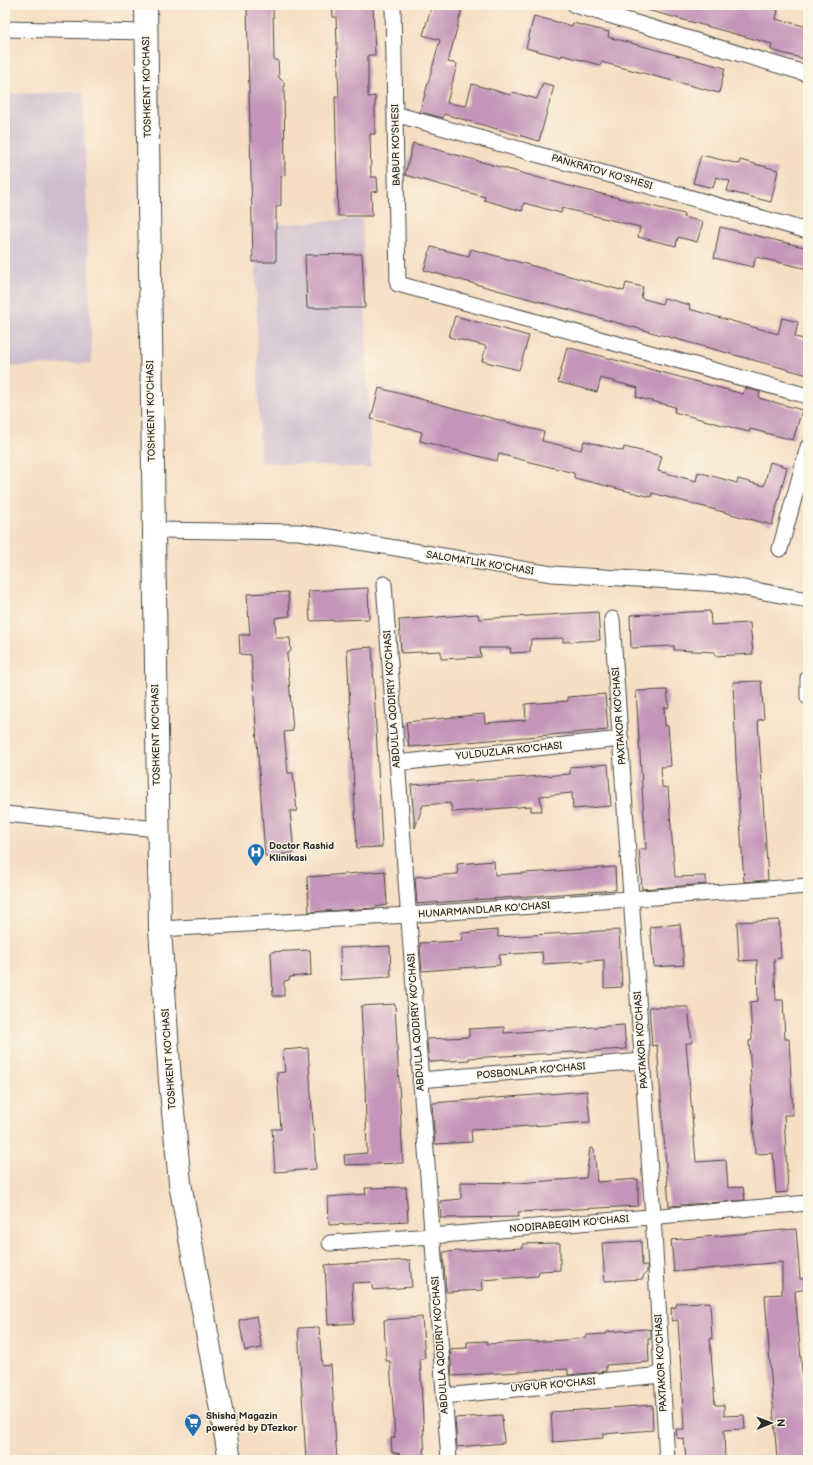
<svg xmlns="http://www.w3.org/2000/svg" width="813" height="1465" font-family="'Balsamiq Sans',sans-serif">
<rect width="100%" height="100%" fill="#fcf5e5"/>
<filter id="ink" filterUnits="userSpaceOnUse"><feTurbulence type="fractalNoise" baseFrequency=".025" numOctaves="2"/><feDisplacementMap in="SourceGraphic" scale="8" xChannelSelector="R" yChannelSelector="G"/><feConvolveMatrix kernelMatrix="1 2 1 2 8 2 1 2 1" color-interpolation-filters="sRGB"/></filter>
<filter id="wash" filterUnits="userSpaceOnUse"><feTurbulence type="fractalNoise" baseFrequency=".012" numOctaves="4" result="noise"/><feDisplacementMap in="SourceGraphic" scale="16" xChannelSelector="R" yChannelSelector="G"/><feGaussianBlur stdDeviation="0.9" result="paint"/><feColorMatrix in="noise" values="0 0 0 0 0 0 0 0 0 0 0 0 0 0 0 0 0 1.4 0 .05"/><feComposite in="paint" operator="in"/></filter>
<g filter="url(#wash)">
<rect width="100%" height="100%" fill="#f5dec3"/>
<!-- industrial -->
<path fill="#cfbdcf" d="M83,92L92,363L5,367V94Z
M362,219L371,468L260,462L255,226Z"/>
<g id="blocks">
<!-- building -->
<path fill="#c495b9" d="M247,5H273L274,60H278L279,78L284,82L285,175L281,176V205L276,207V262H253Z
M332,5H373L375,55H368V97L375,96V134H370L371,177H377L378,191L371,192L372,216H338L335,97H339L336,17H333Z
M432,5H463L448,62L457,64L447,103L466,106L472,84L511,95L512,92L537,99L543,83L554,86L539,141L444,114L443,118L420,112L440,40L423,35Z
M640,5H761L778,10L776,19L808,27V60L771,50L772,44L640,8Z
M534,16L572,26L573,23L609,32L608,37L725,68L719,93L601,62L600,65L562,55L561,57L526,48Z
M413,143L569,186L684,214L683,217L703,222L697,242L678,237L676,246L638,237L640,227L562,208L561,213L524,203L522,211L484,200L485,197L405,175Z
M701,155L739,164L740,160L778,170L771,202L727,191L730,181L716,177L713,188L693,183Z
M720,227L808,248V269L756,257L753,267L714,258Z
M431,247L469,256L471,249L624,291L626,283L643,287L641,298L662,304L664,298L690,305L689,309L778,334L782,318L798,322L795,337L808,340V375L424,270Z
M362,254L365,308H307L305,255Z
M455,316L529,336L519,370L482,361L486,346L449,337Z
M567,347L743,394L745,388L760,392L759,398L802,410L793,440L750,429L749,432L674,412L675,407L636,397L638,388L601,378L597,392L558,382Z
M379,388L544,432L542,441L581,450L584,441L623,451L624,447L662,456L658,471L696,481L698,472L737,483L738,479L764,486L770,462L787,467L772,525L652,493L651,497L611,487L574,478V473L499,454L497,461L420,441L422,432L371,419Z
M368,588L369,619L310,621L308,591Z
M288,592L290,616L275,618L276,638H290L291,651L287,654L293,731L284,732L288,773H293L297,811H290L294,853L265,856L251,655L240,654L239,635H250L247,594Z
M710,611L711,625L750,623L753,654L715,656V652L674,650V646L631,648L630,615Z
M598,612L600,640L563,642V638L531,639L530,652L510,653L511,648H480L481,657L441,659V651L401,653L399,620L478,614L479,619Z
M372,647L382,847L357,848L347,649Z
M761,681L764,719L758,720L768,880L744,882L736,760L733,682Z
M667,690L669,707L664,708L665,726H668L671,766L661,767L662,787L668,788L675,877L706,876V884L642,889L639,849H646L636,691Z
M605,694L608,730L409,747L406,722L484,714L485,723L526,720L525,704L568,701L567,697Z
M608,764L611,806L573,809L572,793L540,796L542,811H531V806L453,812L450,803L423,805L415,828L411,785L570,774V767Z
M494,861L495,875L615,867L616,890L417,904L415,877L458,874L457,864Z
M385,871L387,905L375,907V908L309,912L307,877Z
M779,920L781,958L774,959L776,1000H783L785,1039H789L793,1115H784L788,1192L776,1193L773,1153L755,1154L749,1041L752,1040L750,1002L758,1001L757,960L739,961L737,922Z
M680,924L684,965L654,967L650,927Z
M498,930V937L619,930L622,987L604,988V960L543,964L542,952L499,955L500,965L422,971L420,943L462,941L461,933Z
M390,946L391,977L341,980L340,948Z
M310,950L311,975L290,977L289,980L284,981V996H273L271,952Z
M395,1004L403,1163L345,1165L344,1155L367,1153L365,1085L361,1006Z
M649,1007H688L692,1043H686L696,1162L726,1160L728,1188L743,1187L745,1200L669,1206L657,1045L652,1046Z
M624,1025L626,1049L469,1058V1060L429,1062L427,1039L469,1037V1029L504,1027V1033Z
M308,1048L316,1169L275,1172L272,1129H281L277,1073L285,1072L283,1050Z
M587,1091L590,1122L471,1130L472,1142L435,1144L432,1103Z
M590,1148L594,1149L597,1182L638,1179V1206L518,1212L519,1217L441,1218L440,1201L461,1199V1182L518,1183L586,1178Z
M406,1187L408,1221L329,1225L328,1197L366,1194L365,1188Z
M796,1229L800,1279H808V1289L795,1291L805,1405L806,1432L808,1433V1449H807L808,1460H777L765,1295L782,1294V1262L674,1272L671,1240Z
M641,1241L642,1265L647,1266V1272L643,1276V1279L605,1281L602,1243Z
M560,1243V1270L539,1271L538,1276L482,1280L483,1290L446,1292L443,1252L523,1248V1244Z
M410,1260L412,1287L373,1290L371,1282L352,1283L354,1323L328,1325L325,1265Z
M710,1302L712,1339H710L715,1405H724V1416L744,1415L745,1429L724,1430L725,1460H686L684,1439L677,1438L676,1429H684L681,1371L678,1320L672,1321L671,1308L676,1307L677,1303Z
M256,1316L262,1348L245,1351L239,1320Z
M422,1317L425,1358L420,1359L425,1460H400V1454L392,1452L391,1438H395L390,1361H386L384,1320Z
M319,1327L322,1366L331,1365L337,1460H306L298,1328Z
M646,1329L651,1330V1339H648L649,1362L606,1365V1371L580,1374L568,1375V1369L452,1376L450,1349L467,1348V1342L487,1341V1344L564,1340L586,1338L587,1335L607,1334V1332Z
M652,1405L653,1430L603,1434V1438L553,1442L551,1412Z
M502,1415L504,1443L457,1447L455,1418Z"/>
</g>
</g>
<g filter="url(#ink)">
<use href="#blocks" fill-opacity="0" stroke="#494642" stroke-width="1"/>
<g fill="none" stroke-linecap="round" stroke-linejoin="round">
<!-- street casing -->
<g stroke="#494642" stroke-width="17">
<path id="street" d="M393,5L398,284L808,396
M575,5L808,74
M5,29L146,32
M395,114L808,231
M153,530L299,532L552,574L722,584L808,600
M780,549L808,447
M384,584L449,1460
M612,619L653,1216L667,1460
M808,678V697
M397,763L621,739
M5,814L157,829
M160,929L408,915L808,886
M420,1080L642,1061
M330,1243L432,1236L808,1203
M444,1396L662,1375"/>
</g>
<!-- highway casing -->
<g stroke="#494642" stroke-width="24">
<path id="highway" d="M146,5L160,929L170,1081L180,1183L230,1460"/>
</g>
<!-- street -->
<use href="#street" stroke="#fff" stroke-width="15"/>
<!-- highway -->
<use href="#highway" stroke="#fff" stroke-width="22"/>
</g>
</g>
<!-- icons -->
<defs>
<g id="hospital-pin" transform="scale(0.9)"><path d="M0 17L-7.5 6A9.5 9.5 0 1 1 7.5 6Z" fill="#1f6fb2" stroke="#fcf5e5"/><path d="M-5-5h3v3.5h4V-5h3V5h-3V1.5h-4V5h-3Z" fill="#fff"/></g>
<g id="supermarket-pin" transform="scale(0.9)"><path d="M0 17L-7.5 6A9.5 9.5 0 1 1 7.5 6Z" fill="#1f6fb2" stroke="#fcf5e5"/><path d="M-6-5.5h2.5l.6 2H6L4.5 2H-2.5L-4.4-4H-6ZM-1.5 3.2a1.3 1.3 0 1 0 .1 0ZM3 3.2a1.3 1.3 0 1 0 .1 0Z" fill="#fff"/></g>
</defs>
<g fill-rule="evenodd">
<use href="#hospital-pin" x="256" y="852"/>
<use href="#supermarket-pin" x="193" y="1422"/>
</g>
<g text-anchor="middle" dominant-baseline="central" stroke-width="3" stroke-linejoin="round" paint-order="stroke">
<!-- street labels -->
<g font-size="10" fill="#2b2b2b" stroke="#fcf5e5">
<text transform="translate(147 87) rotate(-91)">TOSHKENT KO'CHASI</text>
<text transform="translate(396 145) rotate(-91)">BABUR KO'SHESI</text>
<text transform="translate(602 172) rotate(16)">PANKRATOV KO'SHESI</text>
<text transform="translate(151 411) rotate(-91)">TOSHKENT KO'CHASI</text>
<text transform="translate(480 563) rotate(9)">SALOMATLIK KO'CHASI</text>
<text transform="translate(392 699) rotate(-94)">ABDULLA QODIRIY KO'CHASI</text>
<text transform="translate(619 716) rotate(-94)">PAXTAKOR KO'CHASI</text>
<text transform="translate(156 735) rotate(-91)">TOSHKENT KO'CHASI</text>
<text transform="translate(509 751) rotate(-6)">YULDUZLAR KO'CHASI</text>
<text transform="translate(484 910) rotate(-4)">HUNARMANDLAR KO'CHASI</text>
<text transform="translate(416 1022) rotate(-94)">ABDULLA QODIRIY KO'CHASI</text>
<text transform="translate(641 1040) rotate(-94)">PAXTAKOR KO'CHASI</text>
<text transform="translate(169 1059) rotate(-94)">TOSHKENT KO'CHASI</text>
<text transform="translate(531 1071) rotate(-5)">POSBONLAR KO'CHASI</text>
<text transform="translate(569 1224) rotate(-5)">NODIRABEGIM KO'CHASI</text>
<text transform="translate(440 1345) rotate(-94)">ABDULLA QODIRIY KO'CHASI</text>
<text transform="translate(661 1363) rotate(-93)">PAXTAKOR KO'CHASI</text>
<text transform="translate(553 1385) rotate(-5)">UYG'UR KO'CHASI</text>
</g>
<!-- poi labels -->
<g font-size="10" font-weight="bold" fill="#2b2b2b" stroke="#fcf5e5" text-anchor="start">
<text x="269" y="846">Doctor Rashid<tspan x="269" dy="12">Klinikasi</tspan></text>
<text x="206" y="1416">Shisha Magazin<tspan x="206" dy="12">powered by DTezkor</tspan></text>
</g>
</g>
<!-- margin -->
<rect width="813" height="1465" fill="none" stroke="#fcf5e5" stroke-width="20"/>
<!-- north arrow -->
<g transform="translate(771 1423) rotate(89)" stroke="#fcf5e5" stroke-width="3" paint-order="stroke">
<path d="M0-3L7 15L0 10L-7 15Z" fill="#2b2b2b"/>
<text y="-6" font-size="11" font-weight="bold" text-anchor="middle" fill="#2b2b2b">N</text>
</g>
</svg>
